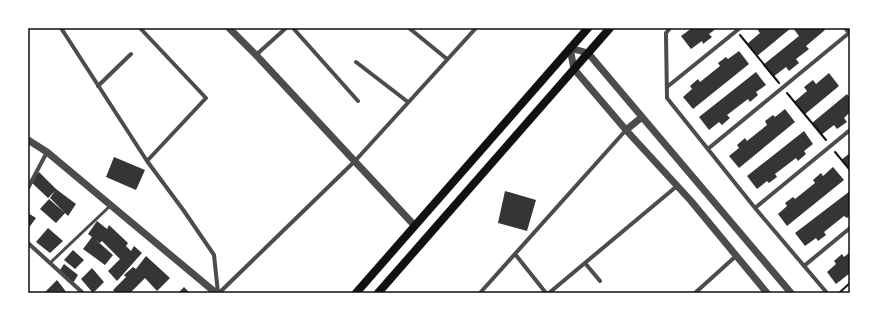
<svg xmlns="http://www.w3.org/2000/svg" width="878" height="321" font-family="Montserrat,sans-serif">
<rect width="100%" height="100%" fill="#fff"/>
<!-- building -->
<path fill="#353535" d="M692,28H717L709,34L712,37L703,44L702,41L691,49L681,36Z
M758,28H791L757,56L747,44L760,33L757,29Z
M793,28H823L825,30L806,46L809,49L796,59L799,63L789,71L786,67L773,77L763,65L799,36Z
M739,51L749,64L693,109L683,97L692,89L690,86L698,79L700,82L720,66L718,63L726,57L728,59Z
M756,72L766,85L756,92L758,95L750,102L748,99L727,115L730,118L722,125L719,122L709,130L699,117Z
M829,73L839,86L804,115L794,102L807,91L804,87L813,80L816,84Z
M847,94L850,99V112L844,118L847,122L837,129L834,125L821,135L812,123Z
M785,109L795,122L739,168L729,156L739,148L737,145L745,138L747,141L767,125L765,121L773,115L775,117Z
M804,131L813,144L804,151L806,154L798,161L796,158L775,174L777,177L769,183L767,181L757,189L747,176Z
M850,153V171L841,160Z
M114,157L145,170L136,190L106,177Z
M833,167L844,180L787,226L778,214L787,206L785,203L793,197L795,199L815,183L813,180L821,173L823,176Z
M39,172L56,189L76,204L68,216L50,198L55,191L48,198L31,182Z
M505,191L536,200L527,231L498,223Z
M850,191V216L847,218L844,216L824,232L826,235L818,241L816,238L805,246L795,233Z
M49,199L65,213L56,223L40,209Z
M28,213L36,218L28,229Z
M97,221L107,229L109,225L128,243L126,246L131,251L134,246L142,253L117,281L108,271L120,259L102,241L100,243L95,239L113,255L105,265L83,249L92,237L88,234Z
M48,228L63,241L50,253L36,242Z
M73,250L84,260L75,269L64,260Z
M850,252V273L836,284L827,272L836,264L834,261L842,254L844,257Z
M146,256L170,278L157,291L145,278L130,293H116L113,290L126,277L124,275L133,267L136,269Z
M64,264L78,275L73,283L60,270Z
M92,268L104,282L93,293L81,279Z
M57,280L67,293H45V292Z
M184,287L190,293H178Z"/>
<g fill="none" stroke-linecap="round" stroke-linejoin="round">
<!-- path -->
<path stroke="#111" stroke-width="2" d="M740,35L779,83
M787,93L826,140
M835,152L850,170
M839,293L850,283"/>
<!-- service -->
<path stroke="#4c4c4c" stroke-width="3" d="M50,263L110,206"/>
<!-- minor -->
<path stroke="#4c4c4c" stroke-width="4" d="M61,28L147,161L184,211L214,255L218,293
M140,28L206,98L147,161
M293,28L358,101
M409,28L447,59
M670,28L666,33V36L667,98L755,208L827,293
M845,28L850,34
M256,55L286,28
M356,62L408,102
M98,86L131,54
M667,87L740,28
M709,148L849,33
M28,188L47,152
M755,208L850,130
M28,243L83,293
M515,254L546,293
M585,263L600,281
M804,266L850,228
M219,293L355,161L476,28
M480,293L626,130
M549,293L677,186
M695,293L736,256"/>
<!-- tertiary -->
<path stroke="#4c4c4c" stroke-width="7" d="M229,28L256,55L414,225
M626,130L642,117
M28,140L47,152L216,293
M767,293L691,201L626,130L574,69L570,48L588,53L791,293"/>
<!-- secondary -->
<path stroke="#111" stroke-width="8" d="M356,293L588,28
M378,293L610,28"/>
</g>
<!-- border -->
<rect width="878" height="321" fill="none" stroke="#ffffff" stroke-width="58"/>
<rect x="29" y="29" width="820" height="263" fill="none" stroke="#111" stroke-width="1.5"/>
</svg>
